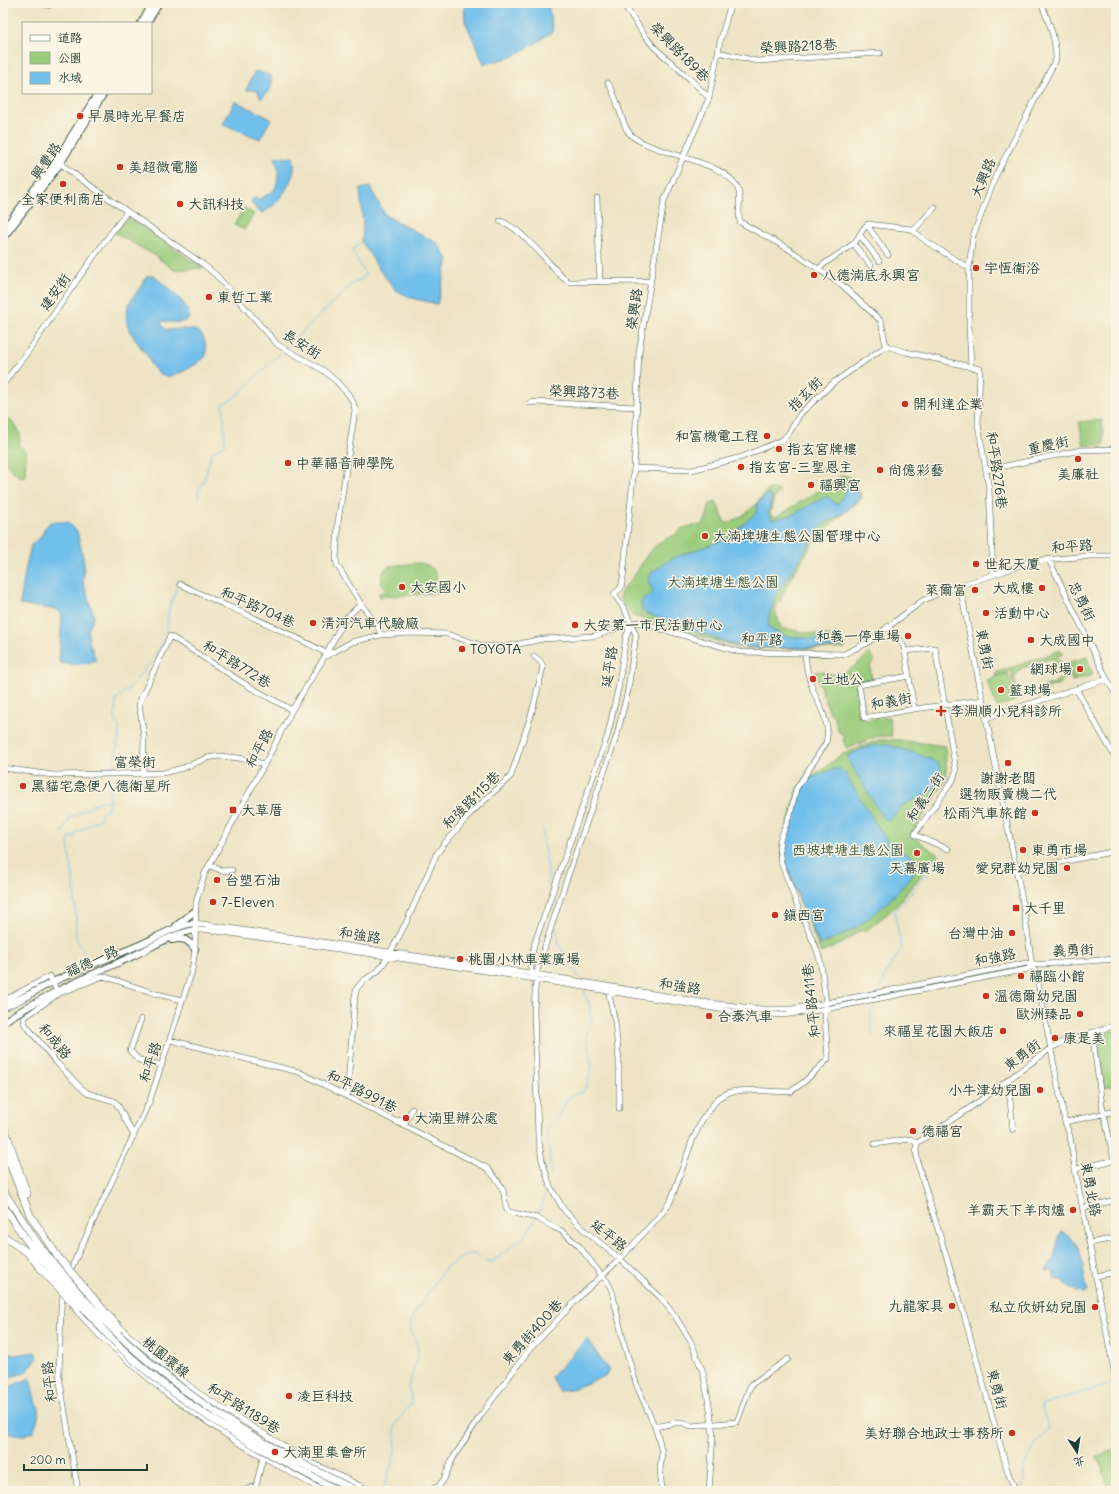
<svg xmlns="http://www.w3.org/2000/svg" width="1119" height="1494" font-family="Delius,'LXGW WenKai TC',sans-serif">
<rect width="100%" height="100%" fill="#fcf5e5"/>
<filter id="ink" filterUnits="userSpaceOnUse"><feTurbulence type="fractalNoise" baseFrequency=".025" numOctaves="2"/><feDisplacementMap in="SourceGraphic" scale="8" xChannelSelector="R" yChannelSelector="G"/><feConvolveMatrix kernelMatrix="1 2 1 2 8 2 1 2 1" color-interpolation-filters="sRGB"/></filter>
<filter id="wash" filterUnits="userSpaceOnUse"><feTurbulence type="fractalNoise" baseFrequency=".012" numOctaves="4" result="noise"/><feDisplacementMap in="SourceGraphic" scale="16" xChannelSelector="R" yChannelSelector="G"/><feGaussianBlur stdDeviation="0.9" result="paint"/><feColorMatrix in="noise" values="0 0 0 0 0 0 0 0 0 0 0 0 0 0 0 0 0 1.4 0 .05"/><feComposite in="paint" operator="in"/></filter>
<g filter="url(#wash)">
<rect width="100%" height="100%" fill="#eee4c5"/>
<!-- green -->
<path fill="#9acc7c" stroke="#5c8458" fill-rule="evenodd" d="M244,208L254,214L244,230L234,225Z
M127,217L203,268L174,270L154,255L115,233Z
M3,416C15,423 23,430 19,445L26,452L25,476L20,478L9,467L3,459Z
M1102,420L1104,445L1084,446L1079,422Z
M843,475L853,479L862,498L819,534L792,576L775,610L781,628L844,639L845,648L834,649L740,648L634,616C628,612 620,603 620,596C621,589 630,582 634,576C643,563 647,551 660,542C667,537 677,537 681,529C705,520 702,535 710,504L716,502L725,523C734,522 746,514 753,507C760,501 761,495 770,488L780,491L774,498L770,513L773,517L778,516Z
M420,563C434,565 441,576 434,588L446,587V592L380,597L379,593L387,592C379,586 380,572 389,566Z
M1061,650L1063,654L1056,657C1066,665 1068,674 1060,684L1025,695C1015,689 1009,683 1013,671L996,676L995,673ZM1051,659C1060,663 1066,674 1057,681C1054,684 1049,685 1045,686C1036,689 1018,697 1015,682C1014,676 1018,671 1022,668Z
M869,653L875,661L870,666L872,680L857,684L856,690L861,719L866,720L889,717L892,736H877L847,749L843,741L844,739L842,733H840L837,728L835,719L829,711L815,672C823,670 830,675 837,674C849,673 861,661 869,653Z
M1087,657L1093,675L1072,681L1067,663Z
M1008,673L1015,701L997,707L987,680Z
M879,740H899L945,746L947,779L911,835L938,855L894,908L867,930L859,931L843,943L821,953L782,857V846L797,792L807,777L820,771L841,755Z
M1116,1030V1084L1104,1088L1097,1035Z
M1116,1449V1491H1110C1105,1481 1103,1463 1095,1457Z"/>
<!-- water -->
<path fill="#71bfeb" stroke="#487e90" d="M464,3H548L553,31L539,41L512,57L484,64L465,21Z
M255,71L271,76V88L261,99L257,90H246Z
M235,101L271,119L260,139L223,124Z
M279,156L287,158L293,157C298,173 286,191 276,203C272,207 267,210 263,213L257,210L251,202L253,198L259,199L274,191C279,179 280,169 275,157Z
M370,187L385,215L437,243L448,259L437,304L412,298L396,290L381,272L362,242L363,227L360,189Z
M147,276H155C165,287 190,302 189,318C181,325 171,322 161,321L162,325L166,330C191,329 207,324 206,356C196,366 180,374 166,377C158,373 150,367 149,358C135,338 116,322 133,297C138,290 143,284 147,276Z
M852,481L860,497L845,512L822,525L774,598C773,611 766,614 769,628L785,636L835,641L838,638L844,640L843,646L828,648L740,647L645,613L642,610L641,602C644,597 650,597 653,592L648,580L652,572L673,558L727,539L756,513L757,504L768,494L772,497L768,514L772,520L792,515L825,497H829L833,502L838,504Z
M50,522H68L77,531L84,562L83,582L94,616L88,630L89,642L96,660C84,664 71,667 59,662L62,615L58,610L20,605L25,572L31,545L41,537L45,528Z
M887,744C898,749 935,757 940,766C942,770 942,775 940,778C935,794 920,797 907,803C898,807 895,818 887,821L883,818L847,758L848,756C859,750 874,744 887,744Z
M837,768L844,772L890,846C897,852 912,853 916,862C922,874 872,917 861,924C848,933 834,939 820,945L804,913L786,862L783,851L801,791L806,780Z
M1062,1231C1067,1235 1072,1239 1076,1244C1084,1256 1083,1278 1088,1292L1086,1291L1083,1294L1080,1291C1072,1291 1067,1287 1064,1280H1058L1053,1278L1054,1277V1273L1051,1270L1046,1271L1054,1258L1059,1237Z
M587,1339L609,1371L605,1376L570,1390L559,1391L551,1377Z
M3,1349L15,1355L35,1352L38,1358L25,1373L9,1377L3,1375Z
M30,1378C32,1385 33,1392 35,1400C35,1403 38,1405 39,1408C41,1411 35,1427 33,1432L24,1435L3,1433V1385L9,1387Z"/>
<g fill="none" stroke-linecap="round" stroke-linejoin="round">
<!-- stream -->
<path stroke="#71bfeb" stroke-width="1" d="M287,347L353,283L362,279L365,274L352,250L362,242
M199,498L198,492L204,481L212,452L225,444L223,404L235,397L280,354
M112,771L119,738V727L115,720L116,700L133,684L152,660L166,637L169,609L177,587
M543,829C541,849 550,864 548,884
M62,833L70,818L100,801L109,800
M556,927L559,944L570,964L580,978
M85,955L80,946L75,934L76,922L74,886L68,844L70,837H75L78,831L85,829L93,822L100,820L101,814L107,810L110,800L108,780
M881,988L887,971L902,948L894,912L937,862
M872,1035L871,1012L874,1006
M551,1175L547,1127L558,1117L568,1097L583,1092L586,1087L592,1067L586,1037L591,1024L590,1007L584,991
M536,1217L542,1205L546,1192
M384,1488L396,1449L395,1436V1425L411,1403V1396L408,1388L418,1354L417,1345L410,1327L411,1319L445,1268L466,1255L471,1254H477L483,1260L492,1262L523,1238L535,1220
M1022,1489L1024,1478L1023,1469L1035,1445L1049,1429L1041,1405L1114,1383"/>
</g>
</g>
<g filter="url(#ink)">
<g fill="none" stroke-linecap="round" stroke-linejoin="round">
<!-- minor casing -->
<g stroke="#3e564a" stroke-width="6">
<path id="minor" d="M38,3L48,6L55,3
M623,3L645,36L654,47L691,80L709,98
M718,52L757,61L880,53
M608,83C618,96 621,126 631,135C654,156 726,159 738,189C742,198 737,211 740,222L787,248L842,285L881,321L886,346
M57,161L78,177L204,265L216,275L278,345L323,370L336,381L348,394L353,402L355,410L338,522L336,560L337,565L361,604L377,625L381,635
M597,198L600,282
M500,221C519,226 548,262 562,277L569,282L650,281
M867,225L888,255
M914,230L935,207
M860,235L879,261
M853,243L871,266
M818,269C829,259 844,252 855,242C860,236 862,228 868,224L911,229L927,242L969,268
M3,385C12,371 23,359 32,346C63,301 93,255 127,212
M530,403L536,402L637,407
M634,468L692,470L742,457L782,440L789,433L800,414L833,383L886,346L906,352L971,367
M986,470L1081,450L1116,449
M1049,560L1107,679L1116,695
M993,574L989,489L978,424L980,369L971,367L969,325V268L973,236L996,175L1056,59C1056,39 1049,22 1041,3
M180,584C229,608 279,627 326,653
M960,586L1023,904L1032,965L1037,977L1065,1122L1070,1136L1075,1169L1116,1381
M888,626L903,645L905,651L914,709
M905,651L935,648L956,771L953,780L916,832L915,835L948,849
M326,656L352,642L381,635L413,633L447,634L483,646L504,647L543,639L594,636L604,633L631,623L638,622L740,652L844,654L867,643L922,601L943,591L1005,571L1030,561L1090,556H1116
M909,676L859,685L864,718L914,709L983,700
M1076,689L1116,759
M986,718L1107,679
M3,768L53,775L163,773L183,768L207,758L219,756L239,758L264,764
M143,774L144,737L139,703L170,636L248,686L292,710
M209,865L222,871L232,870
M1017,871L1116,851
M195,923L536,974L701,1002L761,1009H792L826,1003L1027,963L1032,965L1116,959
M195,930H210L485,971L731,1011L783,1015L826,1009L1028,969L1032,965
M532,975L530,962L535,942L608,734L618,689L626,637L631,623
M608,990L615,1022L619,1060V1108
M58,994L103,976L157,994L183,1000
M3,998L5,1000L50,976L58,994L25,1017L24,1023L56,1062L79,1086L87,1093L114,1101L117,1104L134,1136
M141,1019L130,1051L139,1060L162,1065
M1092,1032L1102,1105L1114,1160
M170,1040L299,1072L487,1168C493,1175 500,1182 503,1190C506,1198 503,1206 509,1212L537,1218L553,1227L562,1231L579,1246L602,1276L607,1281L612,1291L624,1344L637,1386L655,1427L659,1440L662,1453L660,1468L662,1491
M1008,1080L1013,1130
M347,1097L355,995L357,988L363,981L378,971L388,957L407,921L436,855L444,844L471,813L511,776L532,712L543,667L541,662L534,656
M399,1120L405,1123L412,1109
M1065,1122L1116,1111
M875,1144L910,1139L917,1143
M1075,1169L1116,1160
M1082,1208L1116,1200
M1089,1243L1116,1238
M69,1273L150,1100L192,971L195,949L196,902L205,873L270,754L292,710L325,656L344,620L361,604
M1096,1276L1116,1272
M64,1290L61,1307L59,1376L78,1491
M73,1307L101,1337L168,1395L234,1440L323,1491
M118,1324L126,1333L198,1393L308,1461L371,1491
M655,1427L675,1423H683L691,1426L737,1422L749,1389L752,1384L788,1359
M243,1491L256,1486L263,1457
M429,1491L439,1486L444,1479L453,1458L481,1415L528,1351L582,1294L620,1259L663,1212L671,1200L692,1141L702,1120L718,1098L730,1092L745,1090L790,1092L804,1082L828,1059L825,1019L826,1003L821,964L817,950L799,910L781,862L779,848L780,840L791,811L796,789L826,743C831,722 820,708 813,690C808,678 806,666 805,653
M709,1491L713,1435L710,1410L703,1372L691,1342L675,1316L660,1297L620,1259L583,1229L564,1210L550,1186L542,1160L538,1136L534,1010L536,974L565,884L617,735L628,690L636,635L625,610L614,594L621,588L623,578L634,468L639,352L664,201L709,98L720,42L731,3
M1016,1491L1008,1473L963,1311L918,1164L916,1150L917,1143L977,1103L1051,1048L1063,1042L1116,1025"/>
</g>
<!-- major casing -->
<g stroke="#3e564a" stroke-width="8">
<path id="major" d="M141,23L153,3
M147,23L159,3
M3,230L56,161L98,93
M3,238L60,164L104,93
M176,926L195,911
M172,940C184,937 188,940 195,949
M25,997C60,976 100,962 137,946C156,938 174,926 195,923
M3,1022C44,995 89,976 133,956C154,946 172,934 195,930"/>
</g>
<!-- highway casing -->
<g stroke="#3e564a" stroke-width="8">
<path id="highway" d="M3,1007L29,995
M3,1023L5,1021
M3,1124L27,1194
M3,1146L30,1215L58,1257
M3,1191L38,1244L53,1263
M3,1206L30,1245L49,1267
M3,1236L27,1252L43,1271"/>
</g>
<!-- minor -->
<use href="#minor" stroke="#fff" stroke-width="5"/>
<!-- major -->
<use href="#major" stroke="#fff" stroke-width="6"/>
<!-- highway -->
<use href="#highway" stroke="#fff" stroke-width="7"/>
<!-- highway-bridge casing -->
<g stroke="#3e564a" stroke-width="8" stroke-linecap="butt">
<path id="highway-bridge" d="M58,1257L119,1328
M53,1263C64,1275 74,1288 85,1300C124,1344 172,1383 221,1416C264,1445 310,1468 357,1491
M49,1267C69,1290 89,1315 111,1338C176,1404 258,1449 339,1491
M43,1271L78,1308"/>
</g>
<!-- highway-bridge -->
<use href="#highway-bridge" stroke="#fff" stroke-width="7"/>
</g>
</g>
<!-- markers -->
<g fill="#c8321e" stroke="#fcf5e5" stroke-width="1.5">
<circle cx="80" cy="116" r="4"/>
<circle cx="120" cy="167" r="4"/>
<circle cx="63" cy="184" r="4"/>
<circle cx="180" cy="204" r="4"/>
<circle cx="976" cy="268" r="4"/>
<circle cx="814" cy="275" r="4"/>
<circle cx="209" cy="297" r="4"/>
<circle cx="905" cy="404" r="4"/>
<circle cx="767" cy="436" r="4"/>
<circle cx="779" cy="449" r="4"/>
<circle cx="1078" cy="459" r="4"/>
<circle cx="288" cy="463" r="4"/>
<circle cx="741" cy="467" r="4"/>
<circle cx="880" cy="470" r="4"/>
<circle cx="811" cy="485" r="4"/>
<circle cx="705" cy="536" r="4"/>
<circle cx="976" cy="564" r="4"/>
<circle cx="402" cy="587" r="4"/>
<circle cx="1042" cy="588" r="4"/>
<circle cx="975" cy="590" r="4"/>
<circle cx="986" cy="613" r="4"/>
<circle cx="313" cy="623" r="4"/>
<circle cx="575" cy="625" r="4"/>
<circle cx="908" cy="636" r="4"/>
<circle cx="1031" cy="640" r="4"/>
<circle cx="462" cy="649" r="4"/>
<circle cx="1080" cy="669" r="4"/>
<circle cx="813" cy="679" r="4"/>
<circle cx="1001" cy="690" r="4"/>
<path d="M939 705h4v4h4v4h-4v4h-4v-4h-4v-4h4z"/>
<circle cx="1008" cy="763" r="4"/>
<circle cx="23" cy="786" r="4"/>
<rect x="229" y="806" width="8" height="8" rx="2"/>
<circle cx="1035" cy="813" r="4"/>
<circle cx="1023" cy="850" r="4"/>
<circle cx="917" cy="853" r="4"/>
<circle cx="1067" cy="868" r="4"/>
<circle cx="217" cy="880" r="4"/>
<circle cx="213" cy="902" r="4"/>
<rect x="1012" y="904" width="8" height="8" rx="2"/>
<circle cx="775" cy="915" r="4"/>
<circle cx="1012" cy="933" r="4"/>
<circle cx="460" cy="959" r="4"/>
<circle cx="1021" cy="976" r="4"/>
<circle cx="986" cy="996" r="4"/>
<circle cx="1080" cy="1014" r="4"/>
<circle cx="709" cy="1016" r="4"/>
<circle cx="1003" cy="1031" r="4"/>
<circle cx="1055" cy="1038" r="4"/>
<circle cx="1040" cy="1090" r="4"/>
<circle cx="406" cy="1118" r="4"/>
<circle cx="913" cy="1131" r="4"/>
<circle cx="1073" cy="1210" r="4"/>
<circle cx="952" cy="1306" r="4"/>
<circle cx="1095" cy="1307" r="4"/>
<circle cx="289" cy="1396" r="4"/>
<circle cx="1012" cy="1433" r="4"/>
<circle cx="275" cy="1452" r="4"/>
</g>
<g text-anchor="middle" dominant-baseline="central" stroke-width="3" stroke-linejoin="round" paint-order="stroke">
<!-- street labels -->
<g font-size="14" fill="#1f3d34" stroke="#fcf5e5">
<text transform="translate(798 46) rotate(-3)">榮興路218巷</text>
<text transform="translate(680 52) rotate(45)">榮興路189巷</text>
<text transform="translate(46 161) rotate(-55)">興豐路</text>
<text transform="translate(983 178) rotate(-67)">大興路</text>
<text transform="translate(55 292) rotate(-55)">建安街</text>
<text transform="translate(634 309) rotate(-82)">榮興路</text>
<text transform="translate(302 344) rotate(32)">長安街</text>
<text transform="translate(584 392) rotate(3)">榮興路73巷</text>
<text transform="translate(805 394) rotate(-45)">指玄街</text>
<text transform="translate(1048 445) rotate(-12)">重慶街</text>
<text transform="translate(997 470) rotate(82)">和平路276巷</text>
<text transform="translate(1072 546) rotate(-4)">和平路</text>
<text transform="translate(1082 601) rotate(64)">忠勇街</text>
<text transform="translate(258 607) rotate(24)">和平路704巷</text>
<text transform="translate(762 639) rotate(2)">和平路</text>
<text transform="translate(985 649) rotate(79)">東勇街</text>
<text transform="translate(237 664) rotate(32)">和平路772巷</text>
<text transform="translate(609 667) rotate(-81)">延平路</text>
<text transform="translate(891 701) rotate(-10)">和義街</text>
<text transform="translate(259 748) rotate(-62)">和平路</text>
<text transform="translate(135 762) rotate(-1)">富榮街</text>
<text transform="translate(925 797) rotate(-56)">和義二街</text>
<text transform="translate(471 800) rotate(-45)">和強路115巷</text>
<text transform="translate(360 935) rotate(9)">和強路</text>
<text transform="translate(1073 950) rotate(-3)">義勇街</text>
<text transform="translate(995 957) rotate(-11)">和強路</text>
<text transform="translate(92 961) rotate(-24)">福德一路</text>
<text transform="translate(680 986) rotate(9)">和強路</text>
<text transform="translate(811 1001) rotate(-96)">和平路411巷</text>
<text transform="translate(55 1041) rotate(50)">和成路</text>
<text transform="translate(1022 1055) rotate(-37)">東勇街</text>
<text transform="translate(150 1062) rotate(-72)">和平路</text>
<text transform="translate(362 1091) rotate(27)">和平路991巷</text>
<text transform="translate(1091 1189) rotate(79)">東勇北路</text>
<text transform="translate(609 1235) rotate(39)">延平路</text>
<text transform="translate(532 1332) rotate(-48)">東勇街400巷</text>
<text transform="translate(166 1357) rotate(39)">桃園環線</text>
<text transform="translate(49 1382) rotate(-96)">和平路</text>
<text transform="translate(997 1389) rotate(75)">東勇街</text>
<text transform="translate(244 1408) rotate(32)">和平路1189巷</text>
</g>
<!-- poi labels -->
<g font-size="14" fill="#1f3d34" stroke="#fcf5e5" text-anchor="start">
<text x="88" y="116">早晨時光早餐店</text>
<text x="128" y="167">美超微電腦</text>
<text x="63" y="199" text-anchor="middle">全家便利商店</text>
<text x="188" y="204">大訊科技</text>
<text x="984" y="268">宇恆衛浴</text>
<text x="822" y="275">八德湳底永興宮</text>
<text x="217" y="297">東哲工業</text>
<text x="913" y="404">開利達企業</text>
<text x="759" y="436" text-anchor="end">和富機電工程</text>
<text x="787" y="449">指玄宮牌樓</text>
<text x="296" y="463">中華福音神學院</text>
<text x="749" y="467">指玄宮-三聖恩主</text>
<text x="888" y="470">尚億彩藝</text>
<text x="1078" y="474" text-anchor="middle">美廉社</text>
<text x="819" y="485">福興宮</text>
<text x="713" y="536">大湳埤塘生態公園管理中心</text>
<text x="984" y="564">世紀天廈</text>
<text x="410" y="587">大安國小</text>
<text x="1034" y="588" text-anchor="end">大成樓</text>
<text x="967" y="590" text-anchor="end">萊爾富</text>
<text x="994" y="613">活動中心</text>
<text x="321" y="623">清河汽車代驗廠</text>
<text x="583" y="625">大安第一市民活動中心</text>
<text x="900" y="636" text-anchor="end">和義一停車場</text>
<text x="1039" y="640">大成國中</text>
<text x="470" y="649">TOYOTA</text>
<text x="1072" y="669" text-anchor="end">網球場</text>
<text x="821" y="679">土地公</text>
<text x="1009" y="690">籃球場</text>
<text x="950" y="711">李淵順小兒科診所</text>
<text x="1008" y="778" text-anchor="middle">謝謝老闆<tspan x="1008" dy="16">選物販賣機二代</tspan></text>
<text x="31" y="786">黑貓宅急便八德衛星所</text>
<text x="241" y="810">大草厝</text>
<text x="1027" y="813" text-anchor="end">松雨汽車旅館</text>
<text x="1031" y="850">東勇市場</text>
<text x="917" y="868" text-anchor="middle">天幕廣場</text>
<text x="1059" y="868" text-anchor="end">愛兒群幼兒園</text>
<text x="225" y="880">台塑石油</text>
<text x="221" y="902">7-Eleven</text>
<text x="1024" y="908">大千里</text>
<text x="783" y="915">鎮西宮</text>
<text x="1004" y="933" text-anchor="end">台灣中油</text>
<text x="468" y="959">桃園小林車業廣場</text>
<text x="1029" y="976">福臨小館</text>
<text x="994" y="996">溫德爾幼兒園</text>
<text x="1072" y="1014" text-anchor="end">歐洲臻品</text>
<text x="717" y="1016">合泰汽車</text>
<text x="995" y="1031" text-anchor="end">來福星花園大飯店</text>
<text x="1063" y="1038">康是美</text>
<text x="1032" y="1090" text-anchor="end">小牛津幼兒園</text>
<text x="414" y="1118">大湳里辦公處</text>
<text x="921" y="1131">德福宮</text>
<text x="1065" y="1210" text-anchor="end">羊霸天下羊肉爐</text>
<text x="944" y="1306" text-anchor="end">九龍家具</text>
<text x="1087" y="1307" text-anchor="end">私立欣妍幼兒園</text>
<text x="297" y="1396">凌巨科技</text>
<text x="1004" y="1433" text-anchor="end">美好聯合地政士事務所</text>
<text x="283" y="1452">大湳里集會所</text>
</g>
<!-- park labels -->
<g font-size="14" fill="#385a42" stroke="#fcf5e5">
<text x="723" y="582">大湳埤塘生態公園</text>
<text x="848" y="850">西坡埤塘生態公園</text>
</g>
</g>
<!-- margin -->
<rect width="1119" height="1494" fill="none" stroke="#fcf5e5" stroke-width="16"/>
<!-- legend -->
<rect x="22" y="22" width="130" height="72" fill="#fcf5e5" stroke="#a4ab9e"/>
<rect x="30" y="35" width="20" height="6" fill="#ffffff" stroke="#a4ab9e"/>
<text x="58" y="42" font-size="12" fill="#1f3d34">道路</text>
<rect x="30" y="52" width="20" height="12" fill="#9acc7c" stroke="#a4ab9e"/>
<text x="58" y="62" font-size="12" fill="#1f3d34">公園</text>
<rect x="30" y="72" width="20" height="12" fill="#71bfeb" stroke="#a4ab9e"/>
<text x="58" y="82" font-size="12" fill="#1f3d34">水域</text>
<!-- north arrow -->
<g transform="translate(1077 1452) rotate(168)" stroke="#fcf5e5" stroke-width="3" paint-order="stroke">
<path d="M0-3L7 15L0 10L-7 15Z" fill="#1f3d34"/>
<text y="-6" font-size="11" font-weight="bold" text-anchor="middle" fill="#1f3d34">北</text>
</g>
<!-- scale -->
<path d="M24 1464v6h123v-6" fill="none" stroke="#1f3d34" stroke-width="2"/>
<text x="30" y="1464" font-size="12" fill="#1f3d34" stroke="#fcf5e5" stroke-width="3" paint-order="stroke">200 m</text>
</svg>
